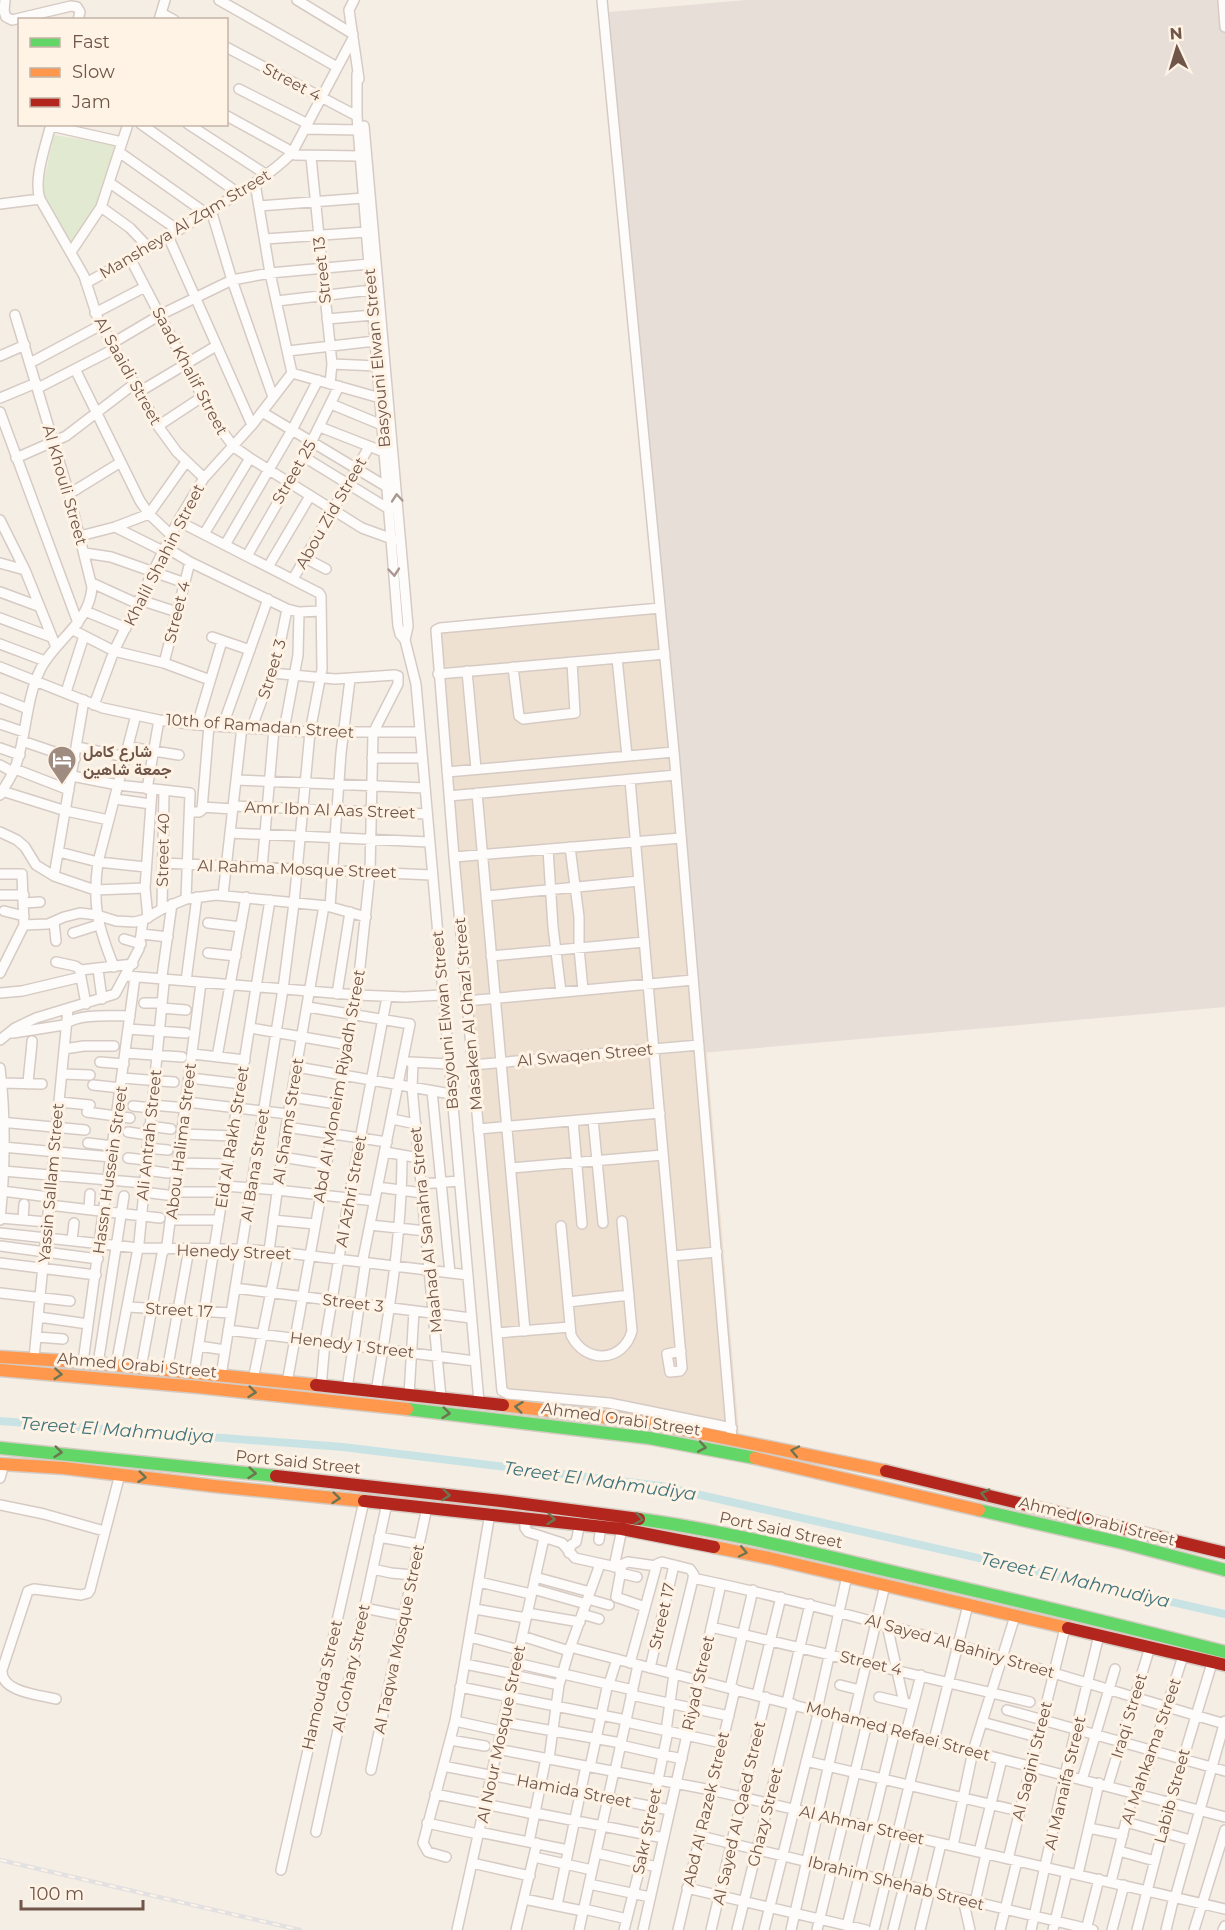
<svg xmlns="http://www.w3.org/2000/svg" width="1225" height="1930" font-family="Montserrat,Vazirmatn,sans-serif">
<rect width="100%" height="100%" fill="#f5eee5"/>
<!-- residential -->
<path fill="#eee1d2" d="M669,603L741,1458L508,1419L438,624Z"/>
<!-- industrial -->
<path fill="#e6ded7" d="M746,0H1225V1007L700,1053L609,12Z"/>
<!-- green -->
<path fill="#e1ead0" d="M54,135L115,145L98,206L73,245L44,200L42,189Z"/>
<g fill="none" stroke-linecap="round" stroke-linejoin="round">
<!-- canal -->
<path stroke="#c9e3e4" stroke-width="8" d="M0,1421L343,1447L661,1486L1225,1614"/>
<!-- street casing -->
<g stroke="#d6cbc4" stroke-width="12">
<path id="street" d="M5,0L4,11L6,17L12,20L71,6L77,7L80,12L78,20
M219,0L337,67
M297,0L353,34
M354,0L349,10L359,79
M602,0L674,752L732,1439
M1223,0L1225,27
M161,13L174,20
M159,20L165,0
M226,47L357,116
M357,74V116L398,626L400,634L405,640L416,684L479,1402
M239,89L308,124
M227,116L287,149L295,155L360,156
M51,124C46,145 33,179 40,199L84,276L98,319L158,426L177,452L204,478
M141,124L238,193
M188,124L267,175
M51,126L122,142
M364,126L408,626L405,640
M305,129L359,130
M119,152L207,214
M311,157L332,364L330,384
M110,183L178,230
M0,204L40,199
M259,206L364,198
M101,207L130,228L149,248
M211,210L232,280L273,397
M168,236L252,425
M265,239L366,232
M71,252L101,207L128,124
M130,258L216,423L234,447L250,458L362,528L395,540
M86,283C132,258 177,232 221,204C246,189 271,174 292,153L353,38
M277,301L371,290
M95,313L145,287
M327,319L373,315
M111,344L160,315L232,280L270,273L369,264
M288,351L375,341
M0,356L25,345
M30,363L101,325
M332,364L377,366
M75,369L140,501L149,514L171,535
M292,373L380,398
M38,388L114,349
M139,392L216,346
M0,398L36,383
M331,404L382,425
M0,412L78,623
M262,412L387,487
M158,426L202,397
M320,427L384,452
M304,457L389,509
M16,458L66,436L134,384
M69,494L121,462
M0,520L25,570L56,647
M178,521L319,593L321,596L322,669L310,732L294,903L283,989L221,1376
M115,527L163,551
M204,534L250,458
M80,536L115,527L149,514L186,462
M225,545L292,430L318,380
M165,547L190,562L287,609L299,612L321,611
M85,553L111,557L185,583
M247,556L304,457L339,386
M305,558L326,569
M0,563L25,570
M268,567L310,496
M293,579L369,447
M92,583L138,604
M0,592L38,606
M140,600L177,612
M660,608L440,628L436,630L454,857L502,1391L508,1394L609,1403L732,1428
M85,611L126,628
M0,618L51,637
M73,630L114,651L164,663L210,680
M212,637L250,650
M0,644L45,661
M617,658L627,756
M164,663L190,562
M0,667L103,708L159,720L197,725L310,732H420
M513,667L519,716L523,719L575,713L572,662
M467,671L476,769
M272,673L335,679L395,675L398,676V684
M438,674L665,654
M66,692L84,636
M0,698L28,709
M94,705L114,651L178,521L204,478L252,425L292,373L270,273L255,183
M0,724L24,732
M197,725L222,641
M223,725L268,599
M252,727L277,659L287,609
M284,730L298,655L299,612
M22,741L75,759
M77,747L126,757
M129,747L179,755
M0,748L20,755
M372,758H422
M0,765L13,772
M15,769L69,790
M447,772L674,752
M72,776L118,785L190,793L186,899
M236,780L425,788
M630,780L682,1368L680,1371L670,1372L667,1354L681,1351
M147,789L159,720
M2,791L66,811L109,820
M477,793L525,1331
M0,795C6,784 14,774 17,762C27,731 26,698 41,668C56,640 90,622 92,587L69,494L15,315
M449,796L676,775
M115,799L151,804
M233,806L427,814
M202,807L233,809
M191,812H199L202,810L209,725
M0,832L17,840L25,847L36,865L54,876L95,890L145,888
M230,833L429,842
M570,847L579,917V948L583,990
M548,849L553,927L561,992
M59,852L98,862L146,867
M454,857L681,838
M163,863L431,875
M262,868L274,729
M0,874H22L24,925L0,973
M54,876L84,700
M0,895H24
M223,895L242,727
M486,896L639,881
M24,903L40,902
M330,907L341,753L350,679
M162,909L164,791
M4,911L24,916
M148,918L145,888L152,790
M54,922L56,941
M208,923L241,927
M24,925L48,924L64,917L80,913L97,915L116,921L134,922L143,920L162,909L186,899L216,895L327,906L366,917
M73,933L98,925
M142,934L168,937
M124,939L141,944
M208,953L236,956
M491,956L644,942
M56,962L75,966L81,970L133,964
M114,967C98,927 92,905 98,862L136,715
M98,969L102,999
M80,972L86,1004
M127,976L357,995L405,997L443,995
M186,981L197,897
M0,993L22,991L81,977
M337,994L350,912
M466,1001L693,980
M144,1003H162
M308,1007L410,1024L363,1259L365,1266L347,1389
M162,1008L186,1010
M250,1028L349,1045
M128,1029L186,1033
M13,1033L64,1025C77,1013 112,1016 130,1016
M0,1040L15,1028L36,1018L115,994L139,949L143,920
M64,1049L84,1046H114
M125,1053L182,1057
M193,1054L245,1060
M217,1057L246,897
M100,1062L124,1064
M410,1062L449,1064
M413,1063L412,1087L441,1398
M472,1065L699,1045
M297,1067L451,1094
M0,1068C6,1118 5,1170 0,1220
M62,1074L90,1075
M122,1078L174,1082
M190,1078L241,1084
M2,1083L42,1084
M28,1084C29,1069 31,1056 32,1041
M93,1085L121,1088
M432,1091L450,1273
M291,1097L337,1104
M59,1102L90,1105
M187,1102L288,1114
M152,1105L186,1108
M133,1106L151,1108
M87,1112L130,1118
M392,1119L416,1124
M593,1119L603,1223
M573,1121L582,1224
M0,1122L85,1130
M149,1126L171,1129
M286,1127L387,1142
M478,1129L660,1113
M128,1132L148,1135
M183,1134L233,1136
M88,1143L113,1146
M3,1147L111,1157
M147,1148L168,1150
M385,1152L419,1158
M282,1157L325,1164
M128,1158L146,1160
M179,1163L228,1164
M511,1168L663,1155
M145,1170L168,1173
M3,1171L144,1183
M421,1184L459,1181
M225,1186L277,1190L375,1201
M378,1187L422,1193
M2,1191L49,1197
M143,1192L167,1195
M175,1192H224
M49,1205L160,1218
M89,1209L90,1194
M0,1218L47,1222
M23,1220L24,1204
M171,1220H219
M273,1220L315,1224
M370,1225L426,1231
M561,1226L571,1335C585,1364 623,1363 632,1331L622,1221
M0,1233L139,1248L241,1249L279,1252L468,1275
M72,1240L74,1223
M0,1246L98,1259
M269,1251L286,1127L324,906
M672,1256L717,1252
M0,1263L96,1275
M235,1288L471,1318
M0,1293L70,1301
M568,1302L629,1295
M128,1307L231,1313
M39,1317L88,1324
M228,1330L475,1361
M497,1333L570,1327
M37,1337L63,1339
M199,1346L225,1350
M34,1358L68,1009
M83,1362L135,977
M98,1364L124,1196
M116,1365L139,1243L164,983L162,976L172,904
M141,1368L162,1254L167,1245L201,983
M167,1371L189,1249
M194,1374L270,900
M253,1380L279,1252
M287,1383L357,995L370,872L373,733L398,684
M321,1387L325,1342L349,1198L387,997
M376,1392C389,1313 402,1235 402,1155
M409,1395L414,1311
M0,1478L4,1464
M0,1505L44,1514L104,1531
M525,1517V1528L528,1532L562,1543L575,1558L616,1567L628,1562L656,1566
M379,1537L419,1544
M599,1540L601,1526
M569,1553L571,1545L576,1542L580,1523
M622,1565L616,1597L645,1607
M614,1567L622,1529
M373,1569L391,1573L413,1575
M620,1573L637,1577
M535,1577L590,1592
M693,1578C873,1616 1048,1672 1225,1724
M479,1582L531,1594
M533,1589L586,1604
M588,1599L609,1605
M364,1608L404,1616
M475,1609L526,1618
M527,1613L580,1622
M582,1614L599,1619
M887,1625L904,1703
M711,1627L1030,1702
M522,1636L569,1651
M470,1637L519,1650
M570,1647L1225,1817
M516,1663L633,1690
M630,1663L657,1564L662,1562L690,1569L694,1575L670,1673
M465,1664L514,1674
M650,1668L674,1565
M513,1675L559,1685
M609,1684L617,1659
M840,1685L860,1690
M460,1687L626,1720
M730,1688L753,1590
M631,1695L729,1716
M757,1695L781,1597
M879,1697L909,1704
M56,1699C40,1695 0,1692 2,1670L28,1591L34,1589L81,1595L88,1593L90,1590L120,1474
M787,1702L810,1604
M817,1710L847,1576
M1007,1710L1225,1771
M853,1719L885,1585
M455,1721L501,1731
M503,1722L621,1743
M626,1722L722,1743
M982,1722L1037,1737
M666,1731L674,1674
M906,1733L921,1675
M450,1740L485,1746
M934,1740L968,1605
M620,1745L682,1759
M497,1749L711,1790L1225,1909
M549,1759L559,1685L569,1651L600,1564
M806,1761L1019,1811
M443,1766L670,1810
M590,1767L608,1683
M371,1770L427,1507
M615,1771L638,1665
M1082,1780L1115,1669
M1108,1785L1150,1647
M435,1794L534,1814
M535,1813L664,1838
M1126,1822L1190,1840
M427,1823L478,1834
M1089,1828L1123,1835
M316,1832L387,1503
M479,1832L568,1850
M700,1836L1093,1930
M529,1842L546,1758
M953,1846L973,1751L1015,1616
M1119,1851L1155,1861
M979,1852L1002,1759
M596,1853L657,1867
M446,1857L428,1852L423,1843L455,1721L490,1513
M534,1857L592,1870
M1008,1859L1065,1628
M472,1863L530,1876
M281,1870L364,1501
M1078,1874L1099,1783
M1111,1882L1131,1801L1142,1785L1183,1656
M589,1884L650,1897
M687,1888L866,1930
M1175,1898L1225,1721
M524,1899L583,1911
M963,1899L970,1930
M975,1902L986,1854
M557,1905L586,1766
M584,1909L627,1919
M847,1926L895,1730
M457,1930L544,1538
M516,1930L537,1843
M579,1930L614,1771
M624,1930L641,1863L668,1731
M643,1930L721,1584
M678,1930L735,1689
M711,1930L766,1697
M737,1930L793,1704
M764,1930L819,1710
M791,1930L840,1716
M817,1930L867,1723
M874,1930L921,1737
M893,1930L916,1838
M920,1930L941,1844
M1000,1930L1017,1861
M1031,1930L1065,1775L1099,1635
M1053,1930L1067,1872
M1086,1930L1099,1879
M1112,1930L1124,1885
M1137,1930L1170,1802L1212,1663
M1166,1930L1174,1897
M1194,1930L1225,1830
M1223,1930L1225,1926"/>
</g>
<!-- fast casing -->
<g stroke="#d5cbc2" stroke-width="15">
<path id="fast" d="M407,1409L649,1438L755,1458
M0,1448L276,1476
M979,1510L1123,1543L1225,1570
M639,1519C726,1531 812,1553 898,1573C1007,1598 1116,1624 1225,1652"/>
</g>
<!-- slow casing -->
<g stroke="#d5cbc2" stroke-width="15">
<path id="slow" d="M0,1357L83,1362L316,1385
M0,1370L198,1387L407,1409
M503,1405L651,1423L886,1471
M755,1458L979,1510
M0,1464L64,1468L214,1486L364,1501
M714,1547L769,1558L1068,1628"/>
</g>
<!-- jam casing -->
<g stroke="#d5cbc2" stroke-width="15">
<path id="jam" d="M316,1385L503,1405
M886,1471L1225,1553
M276,1476L501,1501L639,1519
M364,1501L622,1529L714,1547
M1068,1628L1225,1665"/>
</g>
<!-- street -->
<use href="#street" stroke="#fefcfb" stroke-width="9"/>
<!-- fast -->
<use href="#fast" stroke="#63d668" stroke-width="12"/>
<!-- slow -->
<use href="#slow" stroke="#ff974d" stroke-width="12"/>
<!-- jam -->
<use href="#jam" stroke="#b3261e" stroke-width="12"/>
<!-- rail casing -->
<g stroke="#e3e0e2" stroke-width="4.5">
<path id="rail" d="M0,1860L300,1930"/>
</g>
<!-- rail -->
<use href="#rail" stroke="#fef3e5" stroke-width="2" stroke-dasharray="7" stroke-linecap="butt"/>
</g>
<!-- one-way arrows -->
<defs><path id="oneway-chevron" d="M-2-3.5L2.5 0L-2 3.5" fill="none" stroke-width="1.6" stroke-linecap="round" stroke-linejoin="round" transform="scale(1.5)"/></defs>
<g stroke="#a99890">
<use href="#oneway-chevron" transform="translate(397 498) rotate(-95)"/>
<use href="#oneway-chevron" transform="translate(394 572) rotate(85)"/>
</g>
<g stroke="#6d7551">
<use href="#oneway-chevron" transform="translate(58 1374) rotate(5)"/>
<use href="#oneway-chevron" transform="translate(252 1392) rotate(6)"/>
<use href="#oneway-chevron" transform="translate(519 1407) rotate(-173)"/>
<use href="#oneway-chevron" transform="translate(446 1413) rotate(6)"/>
<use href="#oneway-chevron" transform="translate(702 1447) rotate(10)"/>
<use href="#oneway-chevron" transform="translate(795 1451) rotate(-168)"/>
<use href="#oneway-chevron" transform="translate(58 1452) rotate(6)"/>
<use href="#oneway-chevron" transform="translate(252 1473) rotate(6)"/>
<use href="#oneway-chevron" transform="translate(142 1477) rotate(7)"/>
<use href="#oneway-chevron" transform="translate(985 1494) rotate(-167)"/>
<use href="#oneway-chevron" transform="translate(446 1495) rotate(6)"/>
<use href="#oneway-chevron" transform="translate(336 1498) rotate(6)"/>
<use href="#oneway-chevron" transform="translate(551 1519) rotate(6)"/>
<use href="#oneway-chevron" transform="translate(639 1519) rotate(9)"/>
<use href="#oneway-chevron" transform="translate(743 1552) rotate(12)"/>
</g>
<!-- icons -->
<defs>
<g id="hotel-pin" transform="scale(1.5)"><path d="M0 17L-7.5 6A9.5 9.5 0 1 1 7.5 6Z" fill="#9f8b80" stroke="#fef3e5"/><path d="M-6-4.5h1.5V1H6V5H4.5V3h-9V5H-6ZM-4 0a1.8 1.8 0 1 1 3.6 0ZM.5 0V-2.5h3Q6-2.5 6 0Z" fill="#fff"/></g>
</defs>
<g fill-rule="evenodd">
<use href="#hotel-pin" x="62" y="760"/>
</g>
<g text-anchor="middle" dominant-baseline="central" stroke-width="6" stroke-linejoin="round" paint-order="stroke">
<!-- street labels -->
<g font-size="16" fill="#705549" stroke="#fef3e5">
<text transform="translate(292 82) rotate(28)">Street 4</text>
<text transform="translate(185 224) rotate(-31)">Mansheya Al Zqm Street</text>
<text transform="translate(322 270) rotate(-96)">Street 13</text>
<text transform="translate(377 358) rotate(-95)">Basyouni Elwan Street</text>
<text transform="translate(128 371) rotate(61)">Al Saaidi Street</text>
<text transform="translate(190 371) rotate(62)">Saad Khalif Street</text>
<text transform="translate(294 472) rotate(-60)">Street 25</text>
<text transform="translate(65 485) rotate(74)">Al Khouli Street</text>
<text transform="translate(331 513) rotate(-60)">Abou Zid Street</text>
<text transform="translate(164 555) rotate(-63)">Khalil Shahin Street</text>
<text transform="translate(177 612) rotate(-76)">Street 4</text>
<text transform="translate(272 669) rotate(-73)">Street 3</text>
<text transform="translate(260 726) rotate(4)">10th of Ramadan Street</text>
<text transform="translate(330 810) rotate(2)">Amr Ibn Al Aas Street</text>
<text transform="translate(163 850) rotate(-89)">Street 40</text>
<text transform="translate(297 869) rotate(2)">Al Rahma Mosque Street</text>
<text transform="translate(468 1014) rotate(-95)">Masaken Al Ghazl Street</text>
<text transform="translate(445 1020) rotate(-95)">Basyouni Elwan Street</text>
<text transform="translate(585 1055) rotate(-5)">Al Swaqen Street</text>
<text transform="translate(339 1086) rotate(-80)">Abd Al Moneim Riyadh Street</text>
<text transform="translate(288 1121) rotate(-81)">Al Shams Street</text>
<text transform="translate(149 1135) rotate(-84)">Ali Antrah Street</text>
<text transform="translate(232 1137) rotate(-81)">Eid Al Rakh Street</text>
<text transform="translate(181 1141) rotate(-83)">Abou Halima Street</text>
<text transform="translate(255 1165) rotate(-81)">Al Bana Street</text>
<text transform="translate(110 1170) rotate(-82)">Hassn Hussein Street</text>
<text transform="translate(51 1183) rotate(-85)">Yassin Sallam Street</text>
<text transform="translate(351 1191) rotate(-80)">Al Azhri Street</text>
<text transform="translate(426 1230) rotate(-96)">Maahad Al Sanahra Street</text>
<text transform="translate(234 1252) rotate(2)">Henedy Street</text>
<text transform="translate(353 1303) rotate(7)">Street 3</text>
<text transform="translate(179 1310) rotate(3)">Street 17</text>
<text transform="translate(352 1345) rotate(7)">Henedy 1 Street</text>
<text transform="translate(137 1365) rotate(5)">Ahmed Orabi Street</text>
<text transform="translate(621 1419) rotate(8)">Ahmed Orabi Street</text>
<text transform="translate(298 1462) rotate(6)">Port Said Street</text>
<text transform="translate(1097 1521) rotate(14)">Ahmed Orabi Street</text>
<text transform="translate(781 1530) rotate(12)">Port Said Street</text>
<text transform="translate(662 1616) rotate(-77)">Street 17</text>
<text transform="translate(399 1639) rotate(-78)">Al Taqwa Mosque Street</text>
<text transform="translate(960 1646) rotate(16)">Al Sayed Al Bahiry Street</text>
<text transform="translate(871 1663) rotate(13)">Street 4</text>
<text transform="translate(351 1668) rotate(-78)">Al Gohary Street</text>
<text transform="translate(698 1683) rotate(-77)">Riyad Street</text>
<text transform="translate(322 1685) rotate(-77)">Hamouda Street</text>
<text transform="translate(1129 1716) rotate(-73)">Iraqi Street</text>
<text transform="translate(898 1731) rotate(15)">Mohamed Refaei Street</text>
<text transform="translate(501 1734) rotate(-78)">Al Nour Mosque Street</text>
<text transform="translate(1151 1751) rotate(-71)">Al Mahkama Street</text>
<text transform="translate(1032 1761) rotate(-76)">Al Sagini Street</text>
<text transform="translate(1065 1783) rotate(-77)">Al Manaifa Street</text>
<text transform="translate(574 1791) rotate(11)">Hamida Street</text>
<text transform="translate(1172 1796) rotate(-75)">Labib Street</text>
<text transform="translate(706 1809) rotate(-77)">Abd Al Razek Street</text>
<text transform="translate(739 1813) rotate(-77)">Al Sayed Al Qaed Street</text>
<text transform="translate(765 1817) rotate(-76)">Ghazy Street</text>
<text transform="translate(862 1825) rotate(13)">Al Ahmar Street</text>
<text transform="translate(647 1831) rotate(-78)">Sakr Street</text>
<text transform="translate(896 1883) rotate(14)">Ibrahim Shehab Street</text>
</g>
<!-- poi labels -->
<g font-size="16" font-weight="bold" fill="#705549" stroke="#fef3e5" text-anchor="start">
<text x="83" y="751">شارع كامل<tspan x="83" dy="18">جمعة شاهين</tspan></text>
</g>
<!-- water labels -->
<g font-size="18" font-style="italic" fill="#41747c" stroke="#fef3e5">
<text transform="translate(117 1430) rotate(4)">Tereet El Mahmudiya</text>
<text transform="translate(600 1481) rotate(8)">Tereet El Mahmudiya</text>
<text transform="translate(1075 1580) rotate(13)">Tereet El Mahmudiya</text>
</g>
</g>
<!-- legend -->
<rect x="18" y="18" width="210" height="108" fill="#fef3e5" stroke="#c5b4a7" stroke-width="1.5"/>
<rect x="30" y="38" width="30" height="9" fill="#63d668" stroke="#c5b4a7" stroke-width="1.5"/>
<text x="72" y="48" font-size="18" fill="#705549">Fast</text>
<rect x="30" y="68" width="30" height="9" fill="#ff974d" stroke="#c5b4a7" stroke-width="1.5"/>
<text x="72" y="78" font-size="18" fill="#705549">Slow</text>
<rect x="30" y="98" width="30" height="9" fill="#b3261e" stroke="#c5b4a7" stroke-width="1.5"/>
<text x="72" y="108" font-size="18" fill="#705549">Jam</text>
<!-- north arrow -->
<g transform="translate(1177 48) rotate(356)" stroke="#fef3e5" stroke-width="4.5" paint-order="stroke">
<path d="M0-4.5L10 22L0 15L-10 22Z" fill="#705549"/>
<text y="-9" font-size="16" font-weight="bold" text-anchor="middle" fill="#705549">N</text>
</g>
<!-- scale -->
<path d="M21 1900v9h122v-9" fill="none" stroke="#705549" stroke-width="3"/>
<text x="30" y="1900" font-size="18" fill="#705549" stroke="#fef3e5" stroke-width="4.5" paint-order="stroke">100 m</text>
</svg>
